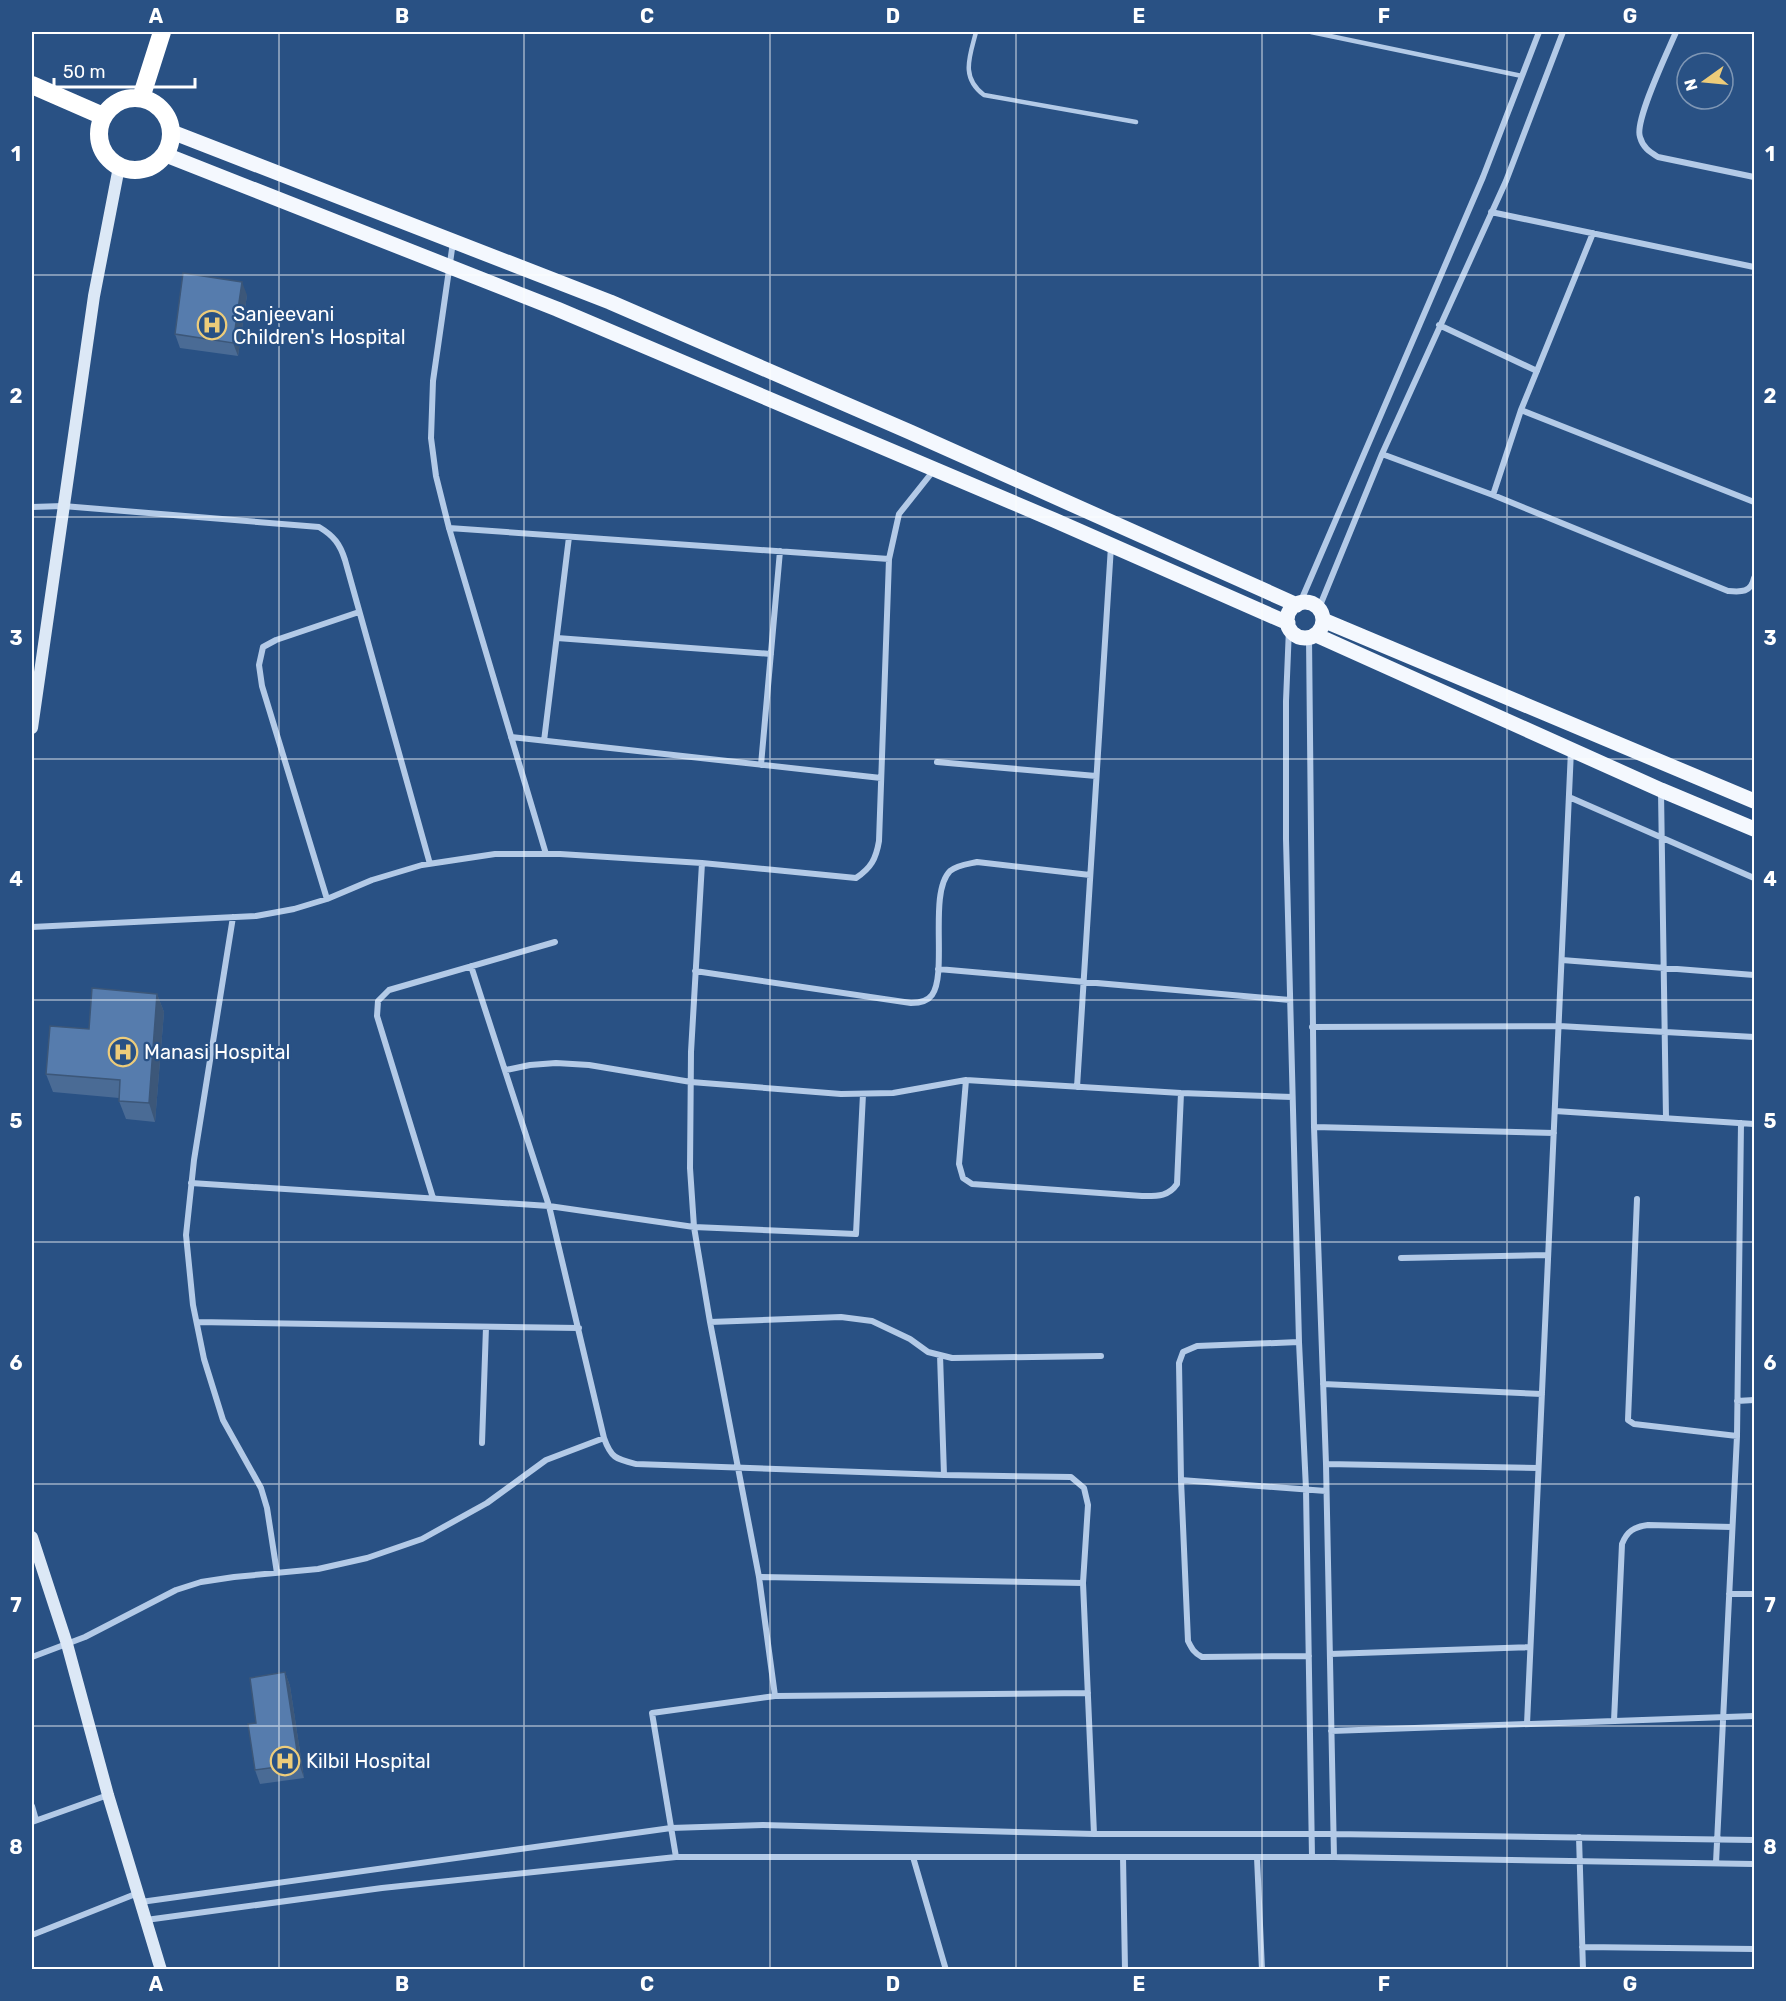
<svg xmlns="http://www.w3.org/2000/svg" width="1786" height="2001" font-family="Rubik,sans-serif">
<rect width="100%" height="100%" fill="#295184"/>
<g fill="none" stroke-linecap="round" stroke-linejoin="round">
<!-- lane -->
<path stroke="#b3cae7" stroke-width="4.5" d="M976,32C970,56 960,77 984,95L1136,122
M1311,32L1522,76"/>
<!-- street -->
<path stroke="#b3cae7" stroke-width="6" d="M1676,32C1668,51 1634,121 1640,137C1643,148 1650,152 1658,157L1754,177
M1491,212L1754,267
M453,242L433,381L431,438L436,476L449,528L546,854
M1439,325L1537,371
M1521,410L1754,502
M1382,454L1493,495L1728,591C1741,592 1751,593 1754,578
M1493,495L1521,410L1593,233
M32,507L63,506L319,527C334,536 340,544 345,560L430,864
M449,528L889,559
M1300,603L1483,177L1539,32
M1319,608L1382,454L1506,181L1563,32
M1289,628L1286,701V839L1299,1342L1306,1489L1312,1857
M1309,637L1314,1127L1326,1464L1334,1857
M557,638L771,654
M511,737L881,778
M544,741L569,537
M937,762L1096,776
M761,765L780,551
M1661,792L1666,1118
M1569,797L1754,878
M327,899L262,686L259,665L263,647L276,640L359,612
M233,917L194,1160L186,1235L193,1305L204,1359L223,1420L261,1488L267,1508L277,1573
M32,927L256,916L294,909L327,899L372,880L422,865L495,854H560L702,863L856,878C871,868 876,859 879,841L889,559L899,514L934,470
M1562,960L1754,975
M471,966L549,1206L604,1438C611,1458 616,1459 636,1464L944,1475L1071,1477L1084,1488L1088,1505L1083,1583L1094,1834
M938,969L1290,1000
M695,971L911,1003C919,1003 927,1002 932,995C948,973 928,893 950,871C957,865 968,864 977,862L1090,875
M1312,1027L1559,1026L1754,1037
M506,1070L530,1065L556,1063L589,1065L691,1082L841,1094L893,1093L966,1080L1181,1093L1292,1097
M966,1080L959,1164L963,1178L972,1184L1142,1196C1157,1196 1168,1197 1177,1184L1181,1093
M1077,1087L1111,546
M1555,1111L1754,1124
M1314,1127L1554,1133
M191,1183L549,1206L694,1227L856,1234L863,1094
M433,1198L377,1016L378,1001L389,990L555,942
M1637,1199L1628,1420L1634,1424L1737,1436
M1401,1258L1548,1255
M197,1322L579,1328
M710,1322L841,1317L872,1321L910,1339L928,1352L952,1358L1101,1356
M1299,1342L1197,1346L1183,1352L1179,1363L1181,1480L1188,1641C1192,1649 1194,1653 1202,1657L1309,1656
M940,1355L944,1475
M1323,1384L1542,1394
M1737,1401L1754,1400
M482,1443L486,1327
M1326,1464L1538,1468
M1181,1480L1326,1491
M759,1577L1083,1583
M1729,1594H1754
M1330,1654L1530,1647
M32,1657L85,1637L176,1590L201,1582L234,1577L318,1569L367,1558L422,1539L487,1503L546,1460L604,1438
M775,1696L1088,1693
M1614,1721L1622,1544C1627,1531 1634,1527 1648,1525L1732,1527
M1527,1724L1571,750
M1331,1731L1754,1716
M32,1806L36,1820
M32,1822L108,1795
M1579,1837L1583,1970
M676,1857L652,1713L775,1696L759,1577L710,1322L694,1227L690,1168L691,1052L702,863
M913,1857L946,1970
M1123,1857L1125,1970
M1257,1857L1262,1970
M1716,1863L1737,1436L1741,1123
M141,1902L671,1828L763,1825L1094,1834H1333L1754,1840
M146,1920L382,1888L676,1857H1334L1754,1864
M32,1935L138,1893
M1582,1947L1754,1949"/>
<!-- secondary -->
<path stroke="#dce8f6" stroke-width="12" d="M32,728L94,296L119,167
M32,1537L67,1644L108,1795L161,1970"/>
<!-- primary -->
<path stroke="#f4f8fe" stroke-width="15" d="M172,132L610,302L910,432L1297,605
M166,155L557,309L1054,520L1288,623
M1287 620a18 18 0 1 1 36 0a18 18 0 1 1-36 0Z
M1323,620L1754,801
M1316,635L1661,790L1754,829"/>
<!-- highway -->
<path stroke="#fff" stroke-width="18" d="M32,85L103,116
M99 134a36 36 0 1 1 72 0a36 36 0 1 1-72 0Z
M141,98L162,32"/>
</g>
<!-- wall -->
<path fill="#4a6b95" d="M247,295L238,356L180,348L175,334Z
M157,994L164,1012L155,1122L126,1119L119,1101V1098L53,1092L46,1074L89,1029Z
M285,1672L290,1686L304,1778L260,1784L255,1770L256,1723Z"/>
<!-- shaded-wall -->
<path fill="#3c5779" d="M242,282L247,295L238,356L233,343Z
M157,994L164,1012L155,1122L149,1103Z
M285,1672L290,1686L304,1778L299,1764Z"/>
<!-- building -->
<path fill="#567cad" stroke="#3c5779" stroke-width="1.5" d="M183,273L242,282L233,343L175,334Z
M92,988L157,994L149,1103L119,1101L120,1080L46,1074L50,1026L89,1029Z
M285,1672L299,1764L255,1770L248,1724L256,1723L250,1678Z"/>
<!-- grid -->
<path fill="none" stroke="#fff" stroke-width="1.5" stroke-opacity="0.55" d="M279,32V1970M524,32V1970M770,32V1970M1016,32V1970M1262,32V1970M1507,32V1970M32,275H1754M32,517H1754M32,759H1754M32,1000H1754M32,1242H1754M32,1484H1754M32,1726H1754"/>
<!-- icons -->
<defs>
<g id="hospital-ring" transform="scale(1.5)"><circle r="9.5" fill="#295184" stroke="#edcc7a" stroke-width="1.5"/><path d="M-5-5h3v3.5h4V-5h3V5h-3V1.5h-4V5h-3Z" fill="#edcc7a"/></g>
</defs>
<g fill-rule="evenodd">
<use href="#hospital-ring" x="212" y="325"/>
<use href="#hospital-ring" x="123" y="1052"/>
<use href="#hospital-ring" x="285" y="1761"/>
</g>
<g text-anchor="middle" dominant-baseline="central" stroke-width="4.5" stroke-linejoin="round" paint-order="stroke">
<!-- poi labels -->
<g font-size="20" fill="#fff" stroke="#295184" text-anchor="start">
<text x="233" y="314">Sanjeevani<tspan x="233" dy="23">Children's Hospital</tspan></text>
<text x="144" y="1052">Manasi Hospital</text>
<text x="306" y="1761">Kilbil Hospital</text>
</g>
</g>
<!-- border -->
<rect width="1786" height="2001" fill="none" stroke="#295184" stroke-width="66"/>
<!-- north arrow -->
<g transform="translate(1705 81) rotate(255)"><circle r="28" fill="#295184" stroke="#7f97b5" stroke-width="1.5"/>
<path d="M0-4.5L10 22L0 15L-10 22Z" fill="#edcc7a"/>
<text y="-9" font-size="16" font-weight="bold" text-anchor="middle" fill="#ffffff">N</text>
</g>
<!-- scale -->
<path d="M54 78v9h141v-9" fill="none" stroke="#ffffff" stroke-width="3"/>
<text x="63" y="78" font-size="18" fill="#ffffff" stroke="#295184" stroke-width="4.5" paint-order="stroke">50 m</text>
<rect x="33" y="33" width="1720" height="1935" fill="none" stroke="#fff" stroke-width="2"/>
<g font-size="20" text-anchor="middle" font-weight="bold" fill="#fff">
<text x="156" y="23">A</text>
<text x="402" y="23">B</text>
<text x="647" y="23">C</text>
<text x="893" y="23">D</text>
<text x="1139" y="23">E</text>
<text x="1384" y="23">F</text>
<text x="1630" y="23">G</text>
<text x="16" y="161">1</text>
<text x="1770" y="161">1</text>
<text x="16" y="403">2</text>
<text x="1770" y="403">2</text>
<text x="16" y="645">3</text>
<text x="1770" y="645">3</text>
<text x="16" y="886">4</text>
<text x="1770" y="886">4</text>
<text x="16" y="1128">5</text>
<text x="1770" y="1128">5</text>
<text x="16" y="1370">6</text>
<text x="1770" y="1370">6</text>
<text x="16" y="1612">7</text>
<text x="1770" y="1612">7</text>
<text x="16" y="1854">8</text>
<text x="1770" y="1854">8</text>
<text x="156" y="1991">A</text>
<text x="402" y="1991">B</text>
<text x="647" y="1991">C</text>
<text x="893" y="1991">D</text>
<text x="1139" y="1991">E</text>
<text x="1384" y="1991">F</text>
<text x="1630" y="1991">G</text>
</g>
</svg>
